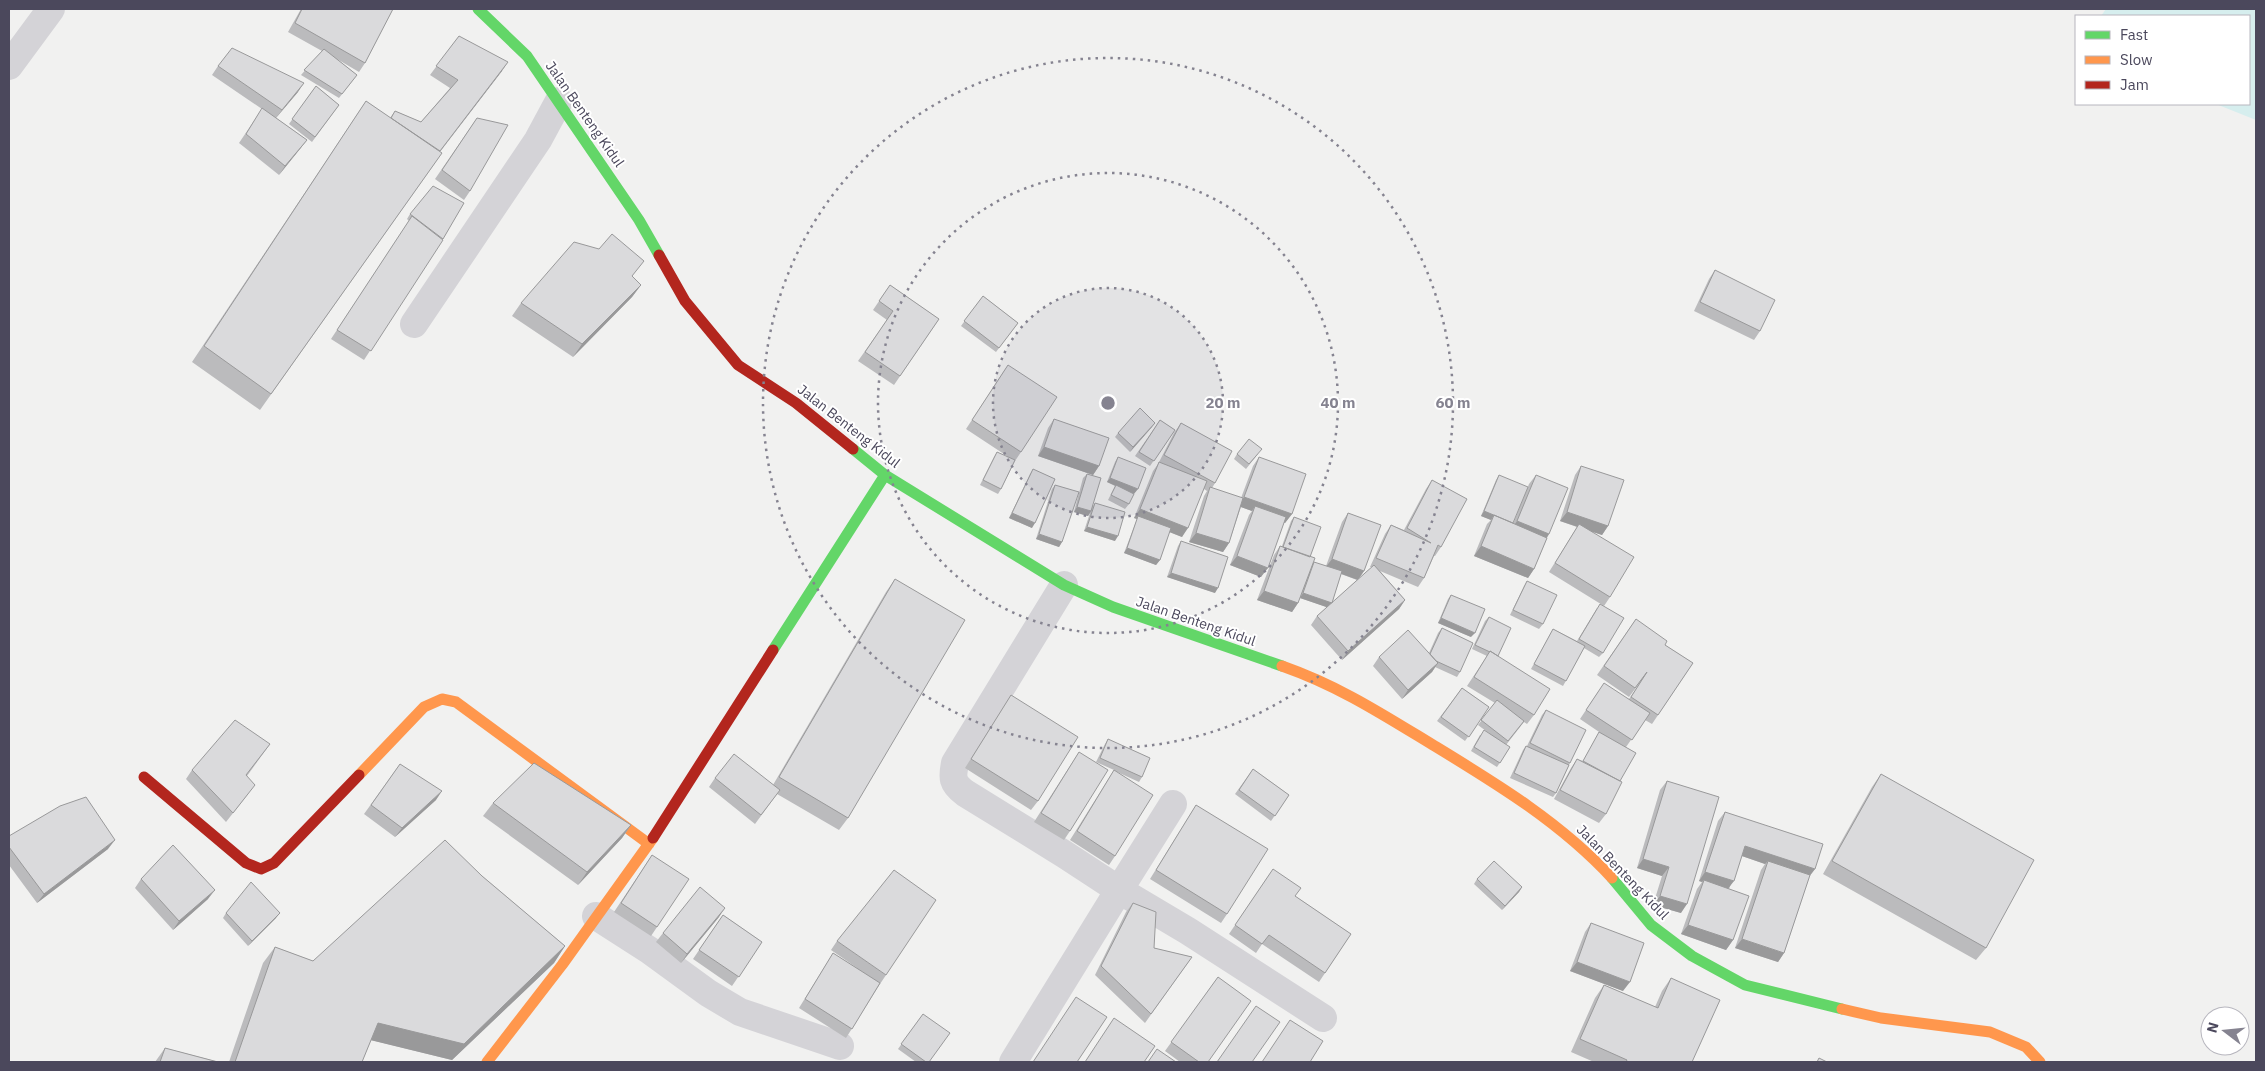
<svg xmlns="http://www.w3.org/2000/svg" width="2265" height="1071" font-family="'IBM Plex Sans',sans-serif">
<rect width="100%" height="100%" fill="#f1f1f0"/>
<!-- green -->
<path fill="#d6eeee" d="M2106,9H2256V120L2216,104H2249V16H2101Z"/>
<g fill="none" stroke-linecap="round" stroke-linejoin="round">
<!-- street -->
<path stroke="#d4d3d7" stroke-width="28" d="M9,66L51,9
M414,324L538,140L559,101
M1173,804L1119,890L1188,931L1323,1018
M596,916L649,950L708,993L740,1012L840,1046
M1013,1062L1119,890L1064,854L965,793C952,783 952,778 955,763L1064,585"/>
<!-- fast -->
<path stroke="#63d668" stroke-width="11" d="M478,9L527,56L639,220L659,255
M853,449L885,475L1064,585L1113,607L1282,666
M773,650L885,475
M1612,878L1651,925L1692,956L1745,985L1842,1009"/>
<!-- slow -->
<path stroke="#ff974d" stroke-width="11" d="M1282,666C1339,686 1382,714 1433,745C1497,784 1560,822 1612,878
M359,775L424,707L442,699L456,702L649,844
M1842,1009L1881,1018L1990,1032L2026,1047L2040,1062
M487,1062L562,965L653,838"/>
<!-- jam -->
<path stroke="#b3261e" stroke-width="11" d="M659,255L685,301L738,365L796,403L853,449
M144,777L246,863L261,869L274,863L359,775
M653,838L773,650"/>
</g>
<!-- wall -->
<path fill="#bbbbbd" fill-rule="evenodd" d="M301,9H393L365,63L359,72L337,59L357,75L339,98L301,75L322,51L288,32Z
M459,36L502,71L440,152L442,153L260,410L192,362L366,101L390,118L395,111L421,122L450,88L430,75Z
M218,66L298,92L276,118L307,140L279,175L239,143L262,109L212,75Z
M316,86L339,105L312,142L289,124Z
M477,118L470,191L464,200L435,179Z
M464,203L442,240L364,360L331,339L409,221L407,219L410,214Z
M1715,270L1760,331L1754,340L1694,311L1709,279Z
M632,277L641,285L632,297L573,357L512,316L521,303Z
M890,285L939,319L894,385L858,361L887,320L873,310Z
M983,296L1018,323L996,352L961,326Z
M1008,365L1021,452L1015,461L1001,489L998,494L980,485L994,457L997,452L1013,460L966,429Z
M1054,419L1099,466L1093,475L1038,456L1048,428Z
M1160,420L1175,430L1150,466L1135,456Z
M1181,423L1215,483L1212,488L1241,498L1253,466L1259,457L1292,514L1285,523H1284L1261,577L1230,565L1249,515L1252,511L1241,507L1229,543L1223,552L1189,542L1204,496L1207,491L1204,489L1182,537L1169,532L1160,560L1156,565L1124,553L1137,519L1134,518L1153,471L1158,464L1174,433Z
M1152,427L1130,452L1115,437L1118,433Z
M1237,454H1258L1246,469L1234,459Z
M1118,457L1134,494L1129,492V504L1125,509L1108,500L1115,486L1107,482L1115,462Z
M1581,466L1608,526L1602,535L1593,532L1610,597L1604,606L1549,572L1577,527L1560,521L1575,475Z
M1033,469L1032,528L1009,518L1030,474Z
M1087,474L1093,506L1095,503L1115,541L1084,531L1090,513L1088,516L1074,512L1083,478Z
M1499,475L1513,523V524L1529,484L1536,475L1549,534L1547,538L1534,569L1528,578L1474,556L1487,524L1491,520L1481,516L1496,480Z
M1432,480L1441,547L1435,556H1434L1424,578L1418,587L1380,571L1405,600L1399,609L1342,660L1311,625L1317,616L1327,607L1300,598L1303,588L1298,603L1292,612L1257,600L1274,555L1280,546H1282L1291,521L1294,517L1313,564L1326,566L1342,522L1348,513L1364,571L1358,579L1372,567H1370L1385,534L1391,525L1404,530L1426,489ZM1341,574L1357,580L1332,603Z
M1055,485L1062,542L1059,547L1036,539L1052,489Z
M1181,541L1215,593L1167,577L1178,546Z
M895,579L848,818L839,830L777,794L755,824L709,787L715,778L773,785L886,592Z
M1527,581L1543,624L1539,629L1510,615L1524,586Z
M1451,595L1471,637L1438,623L1448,599Z
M1597,608L1603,653L1599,657L1584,648L1563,686L1531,669L1553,629L1577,641Z
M1489,617L1498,656L1534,715L1527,724L1524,722L1506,745L1510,747L1497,767L1471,751L1480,735L1490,734L1478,725L1495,703L1467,686L1487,656L1472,649L1485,621Z
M1636,619L1665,645L1693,663L1652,724L1645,720L1626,747L1620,781L1606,814L1599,823L1554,799L1571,768L1577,759L1583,761L1599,732L1605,736L1580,719L1598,692L1629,699L1641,681L1629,697L1597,675Z
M1442,628L1460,672L1457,677L1435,667L1432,672L1402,699L1373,666L1379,657L1429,653L1438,633Z
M1462,688L1489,707L1465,741L1437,721Z
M1011,695L1038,801L1031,810L965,768Z
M1546,710L1570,763L1556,793L1553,797L1510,778L1523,750L1526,746H1527L1542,715Z
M1108,739L1142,777L1139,782L1115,771V856L1109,865L1070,840L1114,770L1096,762L1105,744Z
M270,744L247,776L248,794L226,822L186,779L192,770Z
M1079,752L1070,831L1064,840L1034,822Z
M400,764L436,800L395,837L364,814Z
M1253,769L1289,795L1271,821L1235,794Z
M1881,774L1986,948L1976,960L1823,874L1872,787Z
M1667,781L1681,913L1653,905L1662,876L1637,868L1660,790Z
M493,803L631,825L622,838L578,885L483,816Z
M1196,805L1227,914L1221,923L1150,879Z
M1725,812L1815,869L1809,877L1784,953L1778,962L1735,948L1761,870L1765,864L1742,856L1729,889L1733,940L1726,950L1681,934L1697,889L1702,882L1699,881L1718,821Z
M9,836L108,849L37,903L9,865Z
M652,855L657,927L651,936L614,912Z
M1273,869L1295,896L1351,934L1319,982L1262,944L1256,953L1229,934Z
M482,876L565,946L554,963L452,1060L371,1040L362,1062H229L263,963L275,947L313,961Z
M141,879L208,899L173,930L135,888Z
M1477,879L1522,887L1519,892L1502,910L1474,884Z
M1133,903L1154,948L1192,957L1145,1023L1095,975L1126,912Z
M226,913L276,918L248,946L223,918Z
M723,915L762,942L732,986L693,959Z
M719,917L681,963L656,942L663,933Z
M1591,923L1623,991L1570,971L1585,932Z
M837,941L886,975L880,984L846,1038L799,1008L833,953L860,970L831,950Z
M1218,977L1208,1062H1180L1165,1051Z
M1671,978L1692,1062H1594L1571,1052L1595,998L1604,985L1655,1007L1662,991Z
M923,1014L929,1062H916L898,1049Z
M165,1048L219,1062H155Z"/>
<!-- shaded-wall -->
<path fill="#99999a" d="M508,62L502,71L431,163L438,154Z
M304,83L298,92L275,119L282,110Z
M307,140L300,149L279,175L285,166Z
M641,285L632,297L573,357L582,344Z
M1155,423L1152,427L1130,452L1133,447Z
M1044,447L1099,466L1093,475L1038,456Z
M1110,478L1138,489L1134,494L1107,482Z
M1244,497L1292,514L1285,523L1253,511L1255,506L1252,511L1238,506Z
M1077,507L1091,511L1088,516L1074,512Z
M1140,509L1188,528L1182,537L1137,519L1138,516L1137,519L1134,518Z
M1484,511L1513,523L1494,515L1491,520L1481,516Z
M1567,512L1608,526L1602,535L1560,521Z
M1012,513L1035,523L1032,528L1009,518Z
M1517,521L1549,534L1543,543L1511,530Z
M1087,527L1118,536L1115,541L1084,531Z
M1196,533L1229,543L1223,552L1189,542Z
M1039,534L1062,542L1059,547L1036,539Z
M1481,546L1534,569L1528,578L1474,556Z
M1127,548L1160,560L1156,565L1124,553Z
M1237,556L1268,568L1261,577L1230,565Z
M1332,559L1364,571L1358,580L1325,568Z
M1171,573L1218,588L1215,593L1167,577Z
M1264,591L1298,603L1292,612L1257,600Z
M1303,593L1332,603L1329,608L1300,598Z
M1405,600L1399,609L1342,660L1348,651Z
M1441,618L1475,633L1471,637L1438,623Z
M1438,663L1432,672L1402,699L1408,690Z
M442,791L436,800L395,837L402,828Z
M631,825L622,838L578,885L587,872Z
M115,840L108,849L37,903L44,894Z
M1745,846L1815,869L1808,878L1768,861L1765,864L1739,855Z
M1643,859L1669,867L1662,876L1637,868Z
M1705,872L1734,881L1727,890L1704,880L1702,882L1699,881Z
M1522,887L1519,892L1502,910L1505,906Z
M215,890L208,899L173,930L179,921Z
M1660,896L1687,904L1681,913L1653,905Z
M725,908L719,917L681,963L687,954Z
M280,913L276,918L248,946L252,941Z
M1688,925L1733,940L1726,950L1681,934Z
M1742,939L1784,953L1778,962L1735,948Z
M565,946L554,963L452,1060L366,1039L378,1023Z
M1577,962L1630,982L1623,991L1570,971Z"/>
<!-- building -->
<path fill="#dadadc" stroke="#99999a" d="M302,9H393L365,63L295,23Z
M459,36L508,62L440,151L391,118L395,111L421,122L458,80L436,66Z
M232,48L304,83L282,110L218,66Z
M324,49L357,75L342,94L304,70Z
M316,86L339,105L315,137L292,119Z
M366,101L442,153L271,394L204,346Z
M262,108L307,140L285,166L246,134Z
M477,118L508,125L470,191L442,170Z
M433,186L464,203L443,239L410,214Z
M412,216L443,240L371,351L337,330Z
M612,234L644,261L632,276L641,285L582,344L521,303L574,242L599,249Z
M1715,270L1775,300L1760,331L1700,302Z
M890,285L939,319L900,376L865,352L893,311L879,301Z
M983,296L1018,323L999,348L964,321Z
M1008,365L1057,397L1021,452L972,420Z
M1140,408L1155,423L1133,447L1118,433Z
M1054,419L1109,438L1099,466L1044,447Z
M1160,420L1175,430L1154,461L1139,452Z
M1181,423L1232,451L1215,483L1164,455Z
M1249,439L1262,449L1249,464L1237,454Z
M997,452L1015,460L1001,489L983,480Z
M1118,457L1146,468L1138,489L1110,478Z
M1259,457L1306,474L1292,514L1244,497Z
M1159,462L1207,481L1188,528L1140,509Z
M1581,466L1624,480L1608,526L1567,512Z
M1033,469L1055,479L1035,523L1012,513Z
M1087,474L1101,478L1091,511L1077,507Z
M1499,475L1528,487L1513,523L1484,511Z
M1536,475L1568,488L1549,534L1517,521Z
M1432,480L1467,499L1441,547L1438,545L1424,578L1376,558L1391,525L1431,543L1407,528Z
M1055,485L1079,492L1062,542L1039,534Z
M1116,485L1134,494L1129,504L1111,495Z
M1210,487L1243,498L1229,543L1196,533Z
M1095,503L1125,512L1118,536L1087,527Z
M1255,506L1286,517L1268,568L1237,556Z
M1348,513L1381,525L1364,571L1332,559Z
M1494,515L1547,538L1534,569L1481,546Z
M1138,516L1171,528L1160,560L1127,548Z
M1294,517L1321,527L1310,557L1283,547Z
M1579,524L1634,557L1610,597L1555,563Z
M1181,541L1228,557L1218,588L1171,573Z
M1280,546L1315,558L1298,603L1264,591Z
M1314,562L1342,571L1332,603L1303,593Z
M1374,565L1405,600L1348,651L1317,616Z
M895,579L965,620L848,818L779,777Z
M1527,581L1557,595L1543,624L1513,610Z
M1451,595L1485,609L1475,633L1441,618Z
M1600,604L1624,618L1603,653L1579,639Z
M1489,617L1511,628L1498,656L1490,651V652L1475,645Z
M1636,619L1667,641L1665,645L1693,663L1658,715L1631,697L1647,672L1635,688L1604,666Z
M1442,628L1473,643L1460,672L1436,661L1430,654Z
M1553,629L1585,646L1566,681L1534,664Z
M1408,630L1438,663L1408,690L1379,657Z
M1490,651L1550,689L1534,715L1474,677Z
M1604,683L1650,713L1632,740L1586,710Z
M1462,688L1489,707L1469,737L1441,717Z
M1011,695L1078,737L1038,801L971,759Z
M1497,700L1524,721L1508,741L1481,720Z
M1546,710L1586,730L1570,763L1530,743Z
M235,720L270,744L246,775L255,785L233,813L192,770Z
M1484,730L1510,747L1500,763L1474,747Z
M1599,732L1636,753L1620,781L1583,761Z
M1108,739L1150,758L1142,777L1100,758Z
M1526,746L1569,765L1556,793L1514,773Z
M1079,752L1108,770L1070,831L1041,813Z
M734,754L780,790L761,815L715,778Z
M1577,759L1622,782L1606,814L1560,790Z
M534,763L631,825L587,872L493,803Z
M400,764L442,791L402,828L371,805Z
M1253,769L1289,795L1275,816L1239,790Z
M1114,770L1153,795L1115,856L1077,831Z
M1881,774L2034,860L1986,948L1832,861Z
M1667,781L1719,797L1687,904L1660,896L1669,867L1643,859Z
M86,797L115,840L44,894L9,847V836L60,806Z
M1196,805L1268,849L1227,914L1156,870Z
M1725,812L1823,844L1815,869L1745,846L1734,881L1705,872Z
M445,840L482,876L565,946L464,1044L378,1023L362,1062H235L275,947L313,961Z
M173,845L215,890L179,921L141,879Z
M652,855L689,879L657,927L621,903Z
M1494,861L1522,887L1505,906L1477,879Z
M1768,861L1810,875L1784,953L1742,939Z
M1273,869L1301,888L1295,896L1351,934L1325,973L1269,935L1262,944L1235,925Z
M894,870L936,900L886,975L837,941Z
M1704,880L1749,896L1733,940L1688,925Z
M251,882L280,913L252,941L226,913Z
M700,887L725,908L687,954L663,933Z
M1133,903L1156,912L1154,948L1192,957L1151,1014L1101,966Z
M723,915L762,942L739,977L699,950Z
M1591,923L1644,943L1630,982L1577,962Z
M833,953L880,983L852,1029L805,999Z
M1218,977L1251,1001L1208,1062H1199L1171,1042Z
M1671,978L1720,1000L1692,1062H1626L1627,1060L1580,1039L1604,985L1658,1008Z
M1076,997L1107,1017L1077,1062H1033Z
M1256,1006L1280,1022L1252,1062H1217Z
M923,1014L950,1033L929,1062H926L901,1044Z
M1114,1018L1155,1046L1144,1062H1085Z
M1290,1020L1323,1041L1310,1062H1262Z
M165,1048L218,1062H160Z
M1157,1049L1176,1062H1148Z
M1819,1058L1827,1062H1817Z"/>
<!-- distance rings -->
<circle cx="1108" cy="403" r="115" fill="#858390" fill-opacity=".12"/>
<g fill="none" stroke="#858390" stroke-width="2.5" stroke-dasharray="2.5 5">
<circle cx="1108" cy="403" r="115"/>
<circle cx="1108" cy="403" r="230"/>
<circle cx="1108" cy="403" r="345"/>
</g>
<g text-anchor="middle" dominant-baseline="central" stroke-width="4" stroke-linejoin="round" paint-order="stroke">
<!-- street labels -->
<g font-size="14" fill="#4b485c" stroke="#fff">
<text transform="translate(585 114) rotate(55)">Jalan Benteng Kidul</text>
<text transform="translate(849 426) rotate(38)">Jalan Benteng Kidul</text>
<text transform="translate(1196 621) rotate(19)">Jalan Benteng Kidul</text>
<text transform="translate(1623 872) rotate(46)">Jalan Benteng Kidul</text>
</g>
</g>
<circle cx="1108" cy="403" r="8" fill="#858390" stroke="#fff" stroke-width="2.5"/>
<g font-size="15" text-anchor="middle" font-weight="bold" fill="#858390" stroke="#fff" stroke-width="4" stroke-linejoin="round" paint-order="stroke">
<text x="1223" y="408">20 m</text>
<text x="1338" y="408">40 m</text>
<text x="1453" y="408">60 m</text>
</g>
<!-- border -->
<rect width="2265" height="1071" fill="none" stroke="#4b485c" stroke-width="20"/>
<!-- legend -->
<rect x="2075" y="15" width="175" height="90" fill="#ffffff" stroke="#b7b6be"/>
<rect x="2085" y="31" width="25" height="8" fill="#63d668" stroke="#b7b6be"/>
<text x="2120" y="40" font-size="15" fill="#4b485c">Fast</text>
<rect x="2085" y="56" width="25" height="8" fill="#ff974d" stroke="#b7b6be"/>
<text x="2120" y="65" font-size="15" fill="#4b485c">Slow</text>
<rect x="2085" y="81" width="25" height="8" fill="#b3261e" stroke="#b7b6be"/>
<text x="2120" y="90" font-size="15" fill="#4b485c">Jam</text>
<!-- north arrow -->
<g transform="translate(2225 1031) rotate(286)"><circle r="24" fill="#ffffff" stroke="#b7b6be"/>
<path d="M0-4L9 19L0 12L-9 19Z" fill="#858390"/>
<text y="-8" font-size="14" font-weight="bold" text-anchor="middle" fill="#4b485c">N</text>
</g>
</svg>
